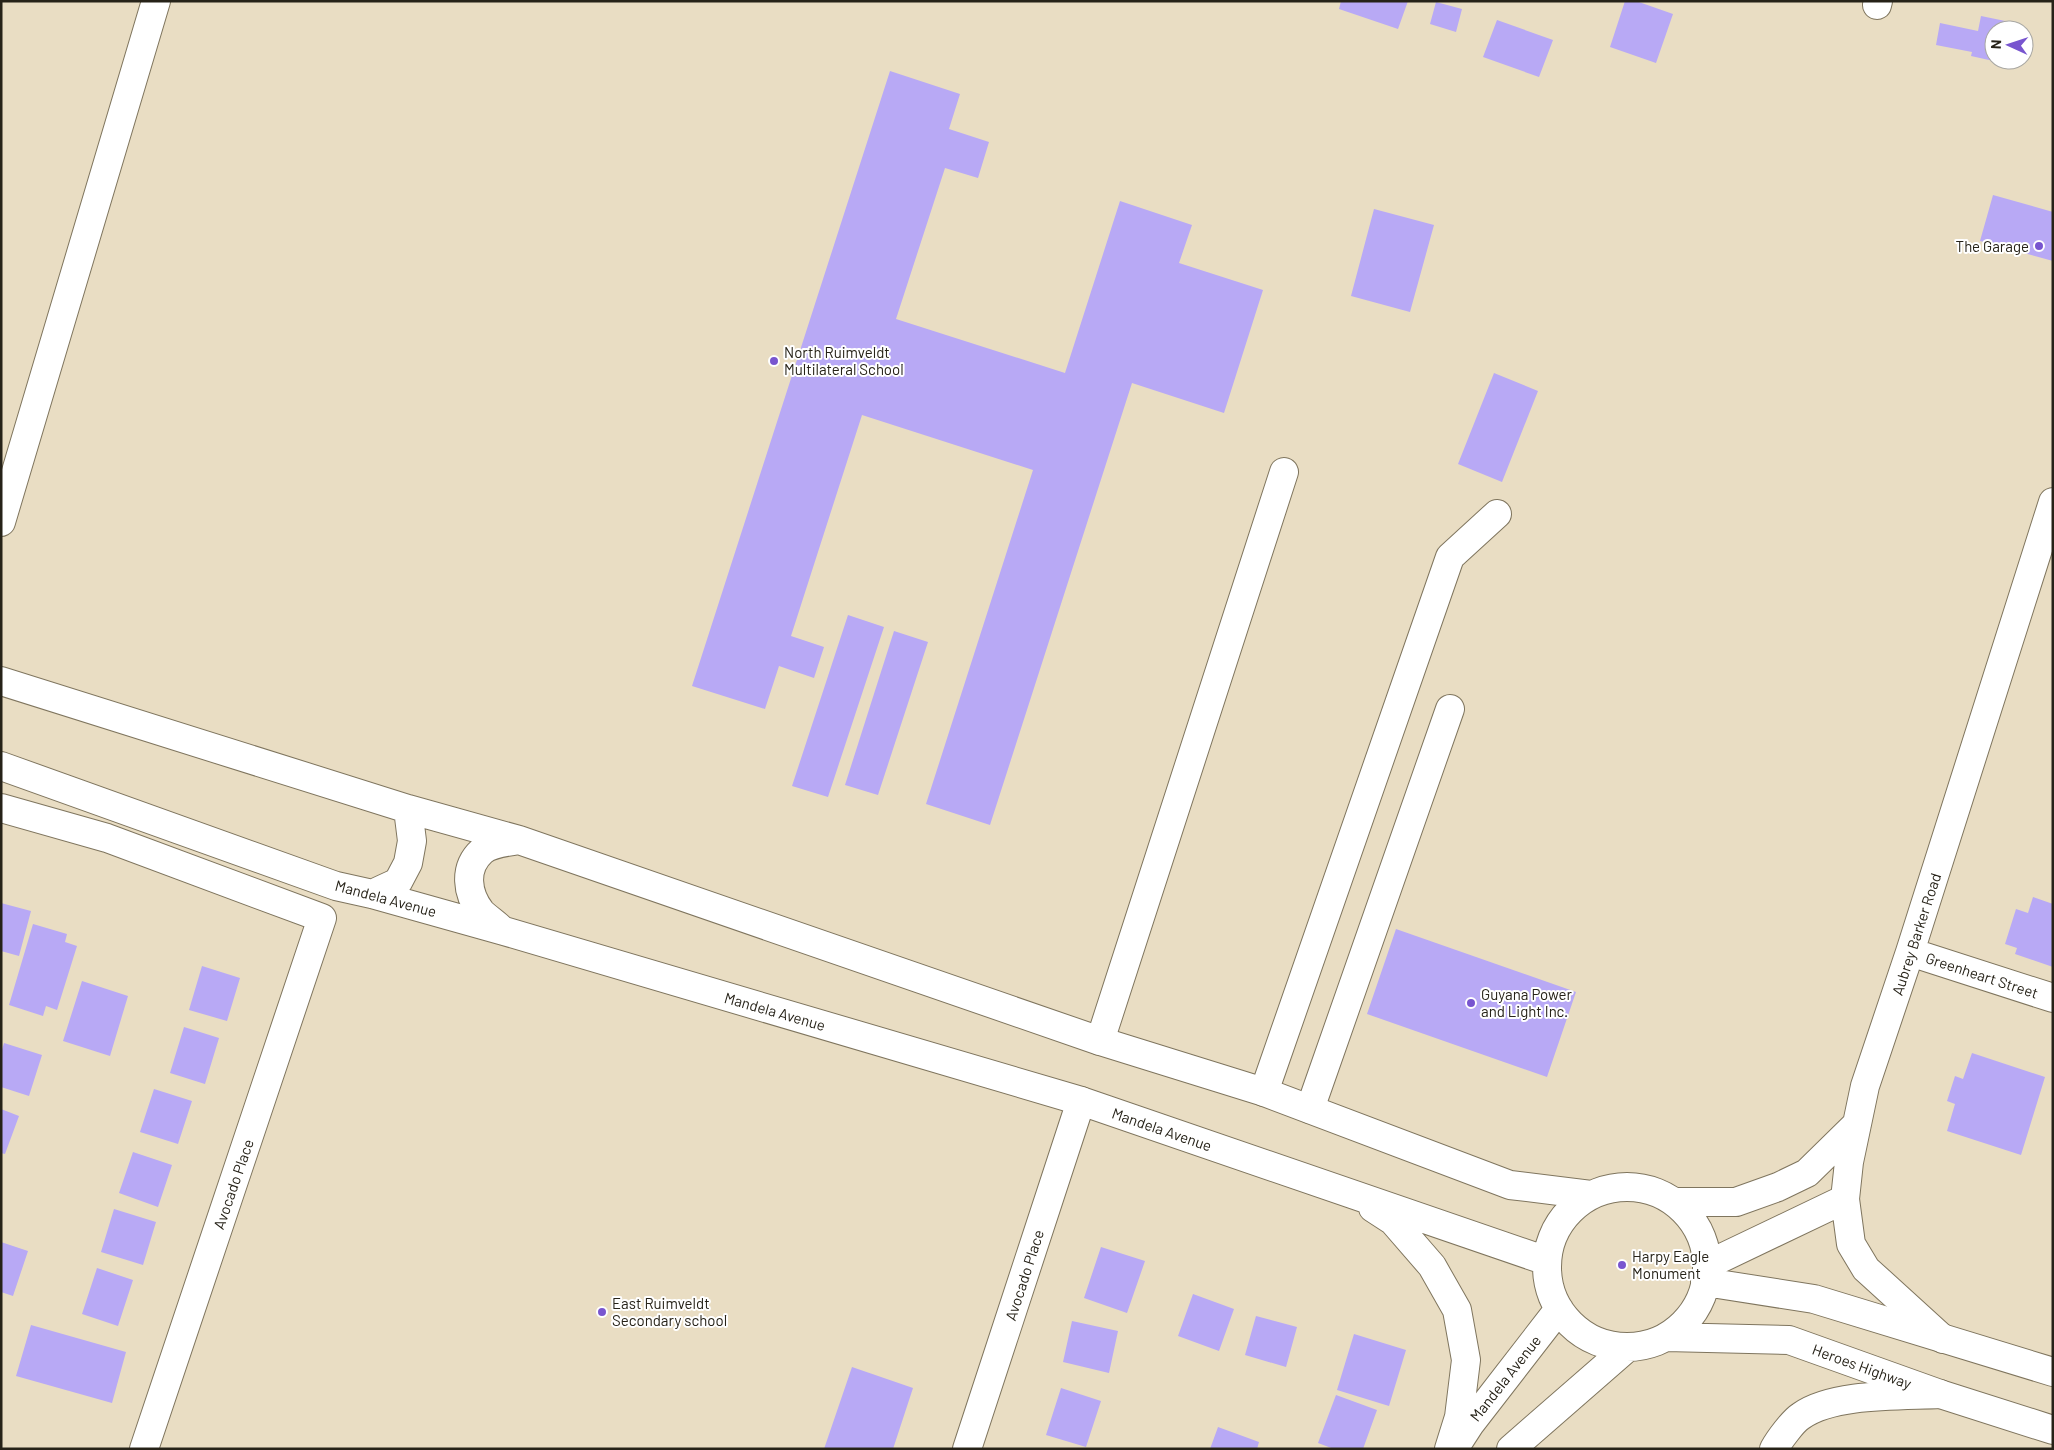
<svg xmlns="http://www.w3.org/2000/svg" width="2054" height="1450" font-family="Barlow,sans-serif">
<rect width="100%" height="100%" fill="#e9ddc3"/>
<!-- building -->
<path fill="#b8a9f5" d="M1341,1H1408L1398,29L1339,9Z
M1625,1H1636L1673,14L1656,63L1610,47Z
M1436,2L1462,9L1456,32L1430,24Z
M1981,16L2015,23L2014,30H1994V60H2008L2007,64L1971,56L1972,52L1936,45L1940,23L1978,31Z
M1497,20L1553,40L1539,77L1483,57Z
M890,71L960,94L949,129L989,142L978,178L945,168L896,319L1065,373L1120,201L1192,225L1179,263L1263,290L1224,413L1132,383L990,825L926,804L1033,470L862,415L791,636L824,647L814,678L779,666L765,709L692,686Z
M1993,195L2053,212V261L1980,241Z
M1374,209L1434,225L1410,312L1351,296Z
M1494,373L1538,391L1502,482L1458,464Z
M848,615L884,627L828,797L792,786Z
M894,631L928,642L878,795L845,785Z
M2033,897L2053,904V967L2015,954L2017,948L2005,944L2016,909L2028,913Z
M1,903L31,911L19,956L1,951Z
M33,924L67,934L65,942L77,946L57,1010L46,1006L43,1016L9,1005Z
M1396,929L1576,992L1547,1077L1367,1014Z
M202,966L240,978L227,1021L189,1010Z
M82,981L128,996L110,1056L63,1041Z
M184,1027L219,1038L205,1084L170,1073Z
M4,1043L42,1055L29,1096L1,1087V1053Z
M1972,1053L2045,1077L2021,1155L1947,1131L1955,1104L1947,1101L1955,1076L1963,1079Z
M154,1089L192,1101L178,1144L140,1132Z
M1,1109L19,1116L5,1154L1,1153Z
M133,1152L172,1165L158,1207L119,1193Z
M114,1209L156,1222L143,1265L101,1252Z
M1,1242L28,1251L13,1296L1,1292Z
M1101,1247L1145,1261L1127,1313L1084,1298Z
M97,1268L133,1280L118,1326L82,1314Z
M1193,1294L1234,1309L1219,1351L1178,1336Z
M1256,1316L1297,1327L1286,1367L1245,1355Z
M1072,1321L1118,1331L1109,1373L1063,1362Z
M31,1325L126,1352L112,1403L16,1376Z
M1354,1334L1406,1350L1389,1406L1337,1390Z
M852,1367L913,1388L893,1449H824Z
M1061,1388L1101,1401L1086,1447L1046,1435Z
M1336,1395L1377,1410L1363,1449H1334L1318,1443Z
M1218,1427L1259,1442L1257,1449H1210Z"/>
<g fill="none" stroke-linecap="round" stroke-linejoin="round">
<!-- minor casing -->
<g stroke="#7f755e" stroke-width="30">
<path id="minor" d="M1877,5L1878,1
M1,522L156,1
M1,808L107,838L322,918L144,1449
M1910,952L2053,998
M1100,1041L1284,472
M1264,1092L1450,557L1497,514
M1310,1109L1450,709
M1676,1202H1736L1778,1187L1807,1173L1857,1124
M1707,1265L1845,1199
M1943,1339L1866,1269L1851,1244L1845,1199L1849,1162L1865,1086L1910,952L2053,502
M967,1449L1081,1101
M1774,1449C1779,1440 1793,1421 1801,1416C1833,1393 1901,1396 1940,1394"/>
</g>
<!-- major casing -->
<g stroke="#7f755e" stroke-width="30">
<path id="major" d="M1,681L408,809L519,840L1100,1041L1264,1092L1510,1185L1591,1195
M1,766L336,886L372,894L504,931L1081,1101L1547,1261
M372,894L398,882L408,863L412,841L408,809
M502,930C496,924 487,918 481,912C467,894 463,868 482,851C491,843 508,842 519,840
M1547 1267a80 80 0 1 1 160 0a80 80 0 1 1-160 0Z
M1373,1208L1393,1221L1432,1266L1457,1310L1466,1360L1459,1417L1449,1449
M1705,1282L1814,1299L2053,1372
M1666,1337L1789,1340L1940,1394L2053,1430
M1459,1441L1470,1424L1559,1309
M1511,1449L1628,1347"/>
</g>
<!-- minor -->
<use href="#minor" stroke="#fff" stroke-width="28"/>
<!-- major -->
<use href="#major" stroke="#fff" stroke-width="28"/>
</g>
<!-- markers -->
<g fill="#7855cf" stroke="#fff" stroke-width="2">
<circle cx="2039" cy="246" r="5"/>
<circle cx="774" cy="361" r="5"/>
<circle cx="1471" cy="1003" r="5"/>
<circle cx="1622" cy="1265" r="5"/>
<circle cx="602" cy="1312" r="5"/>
</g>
<g text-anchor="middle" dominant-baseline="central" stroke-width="4" stroke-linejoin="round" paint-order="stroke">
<!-- poi labels -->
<g font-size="15" fill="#262218" stroke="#fff" text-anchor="start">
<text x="2029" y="246" text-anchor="end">The Garage</text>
<text x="784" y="352">North Ruimveldt<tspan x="784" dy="17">Multilateral School</tspan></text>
<text x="1481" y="994">Guyana Power<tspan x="1481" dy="17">and Light Inc.</tspan></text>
<text x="1632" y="1256">Harpy Eagle<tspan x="1632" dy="17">Monument</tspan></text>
<text x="612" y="1303">East Ruimveldt<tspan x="612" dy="17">Secondary school</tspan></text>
</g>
<!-- street labels -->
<g font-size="15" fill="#262218" stroke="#fff">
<text transform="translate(386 898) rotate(15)">Mandela Avenue</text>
<text transform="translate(1916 934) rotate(-72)">Aubrey Barker Road</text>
<text transform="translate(1982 975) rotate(18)">Greenheart Street</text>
<text transform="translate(775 1011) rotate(16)">Mandela Avenue</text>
<text transform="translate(1162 1129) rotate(19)">Mandela Avenue</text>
<text transform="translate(233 1184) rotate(-71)">Avocado Place</text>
<text transform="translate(1024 1275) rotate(-72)">Avocado Place</text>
<text transform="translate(1862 1366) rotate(20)">Heroes Highway</text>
<text transform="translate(1505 1378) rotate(-52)">Mandela Avenue</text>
</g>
</g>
<!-- border -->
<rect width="2054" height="1450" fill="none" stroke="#262218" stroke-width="5"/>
<!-- north arrow -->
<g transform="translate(2009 45) rotate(273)"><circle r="24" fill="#ffffff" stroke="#a8a7a3"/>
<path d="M0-4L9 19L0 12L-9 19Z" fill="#7855cf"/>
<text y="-8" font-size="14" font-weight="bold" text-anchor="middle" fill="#262218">N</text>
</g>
</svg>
